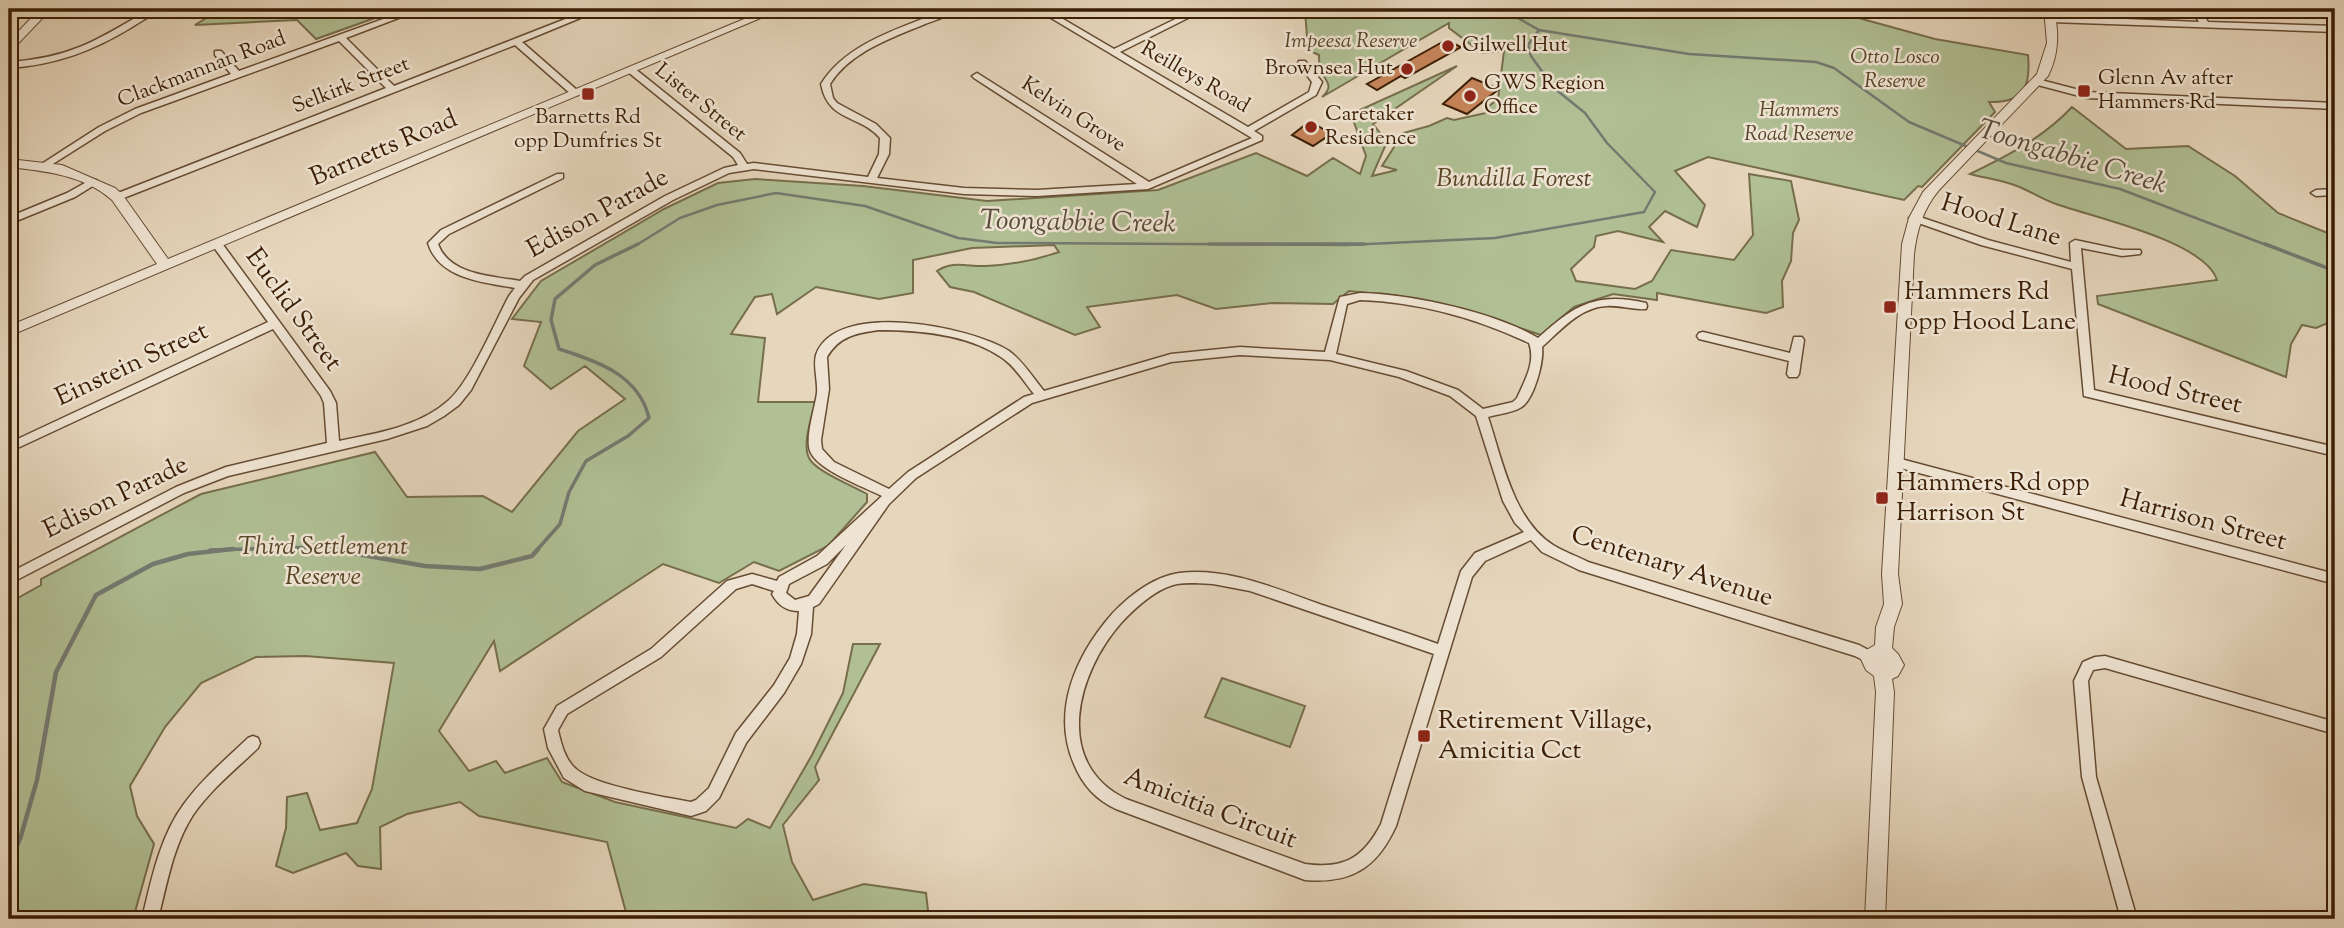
<svg xmlns="http://www.w3.org/2000/svg" width="2344" height="928" font-family="'Sorts Mill Goudy',serif">
<rect width="100%" height="100%" fill="#e6d6bc"/>
<filter id="stains"><feTurbulence type="fractalNoise" baseFrequency=".00286" numOctaves="4"/><feColorMatrix values="0 0 0 0 .2 0 0 0 0 .09 0 0 0 0 .02 0 0 0 .5 -.17"/></filter>
<radialGradient id="worn" r=".72"><stop offset=".6" stop-color="#630" stop-opacity="0"/><stop offset="1" stop-color="#630" stop-opacity=".3"/></radialGradient>
<!-- green -->
<path fill="#b0bf94" stroke="#766e4c" stroke-width="2" d="M221,9H400L316,39L297,20L195,25Z
M1301,9H1826L1935,39L2028,55C2031,87 2024,103 1989,102L1995,112L1922,187L1918,186L1904,200L1708,157L1675,171L1705,205L1697,227L1665,211L1649,227L1663,242L1618,231L1596,236L1594,247L1571,269L1576,281L1635,289L1652,281L1671,250L1734,260L1753,235L1749,174L1791,181L1799,220L1793,233L1791,261L1782,281L1783,307L1766,313L1657,293V300L1613,294L1574,307L1541,335L1460,308L1399,296L1349,291L1333,304L1273,303L1216,309L1177,295L1087,307L1100,327L1075,335L974,292L950,287L937,271C953,260 968,267 986,266C1010,265 1036,260 1059,252L1054,245L972,248L913,260V293L879,299L816,287L777,314L772,294L755,297L731,334L765,338L758,402H815C812,417 802,444 809,458C815,471 853,486 867,494V502L828,546L779,571L754,562L719,583L663,564L500,671L494,641L439,731L469,771L496,761L505,773L547,758L562,782L615,802L736,828L748,819L770,828L812,755L843,693L853,644H880L815,767L819,780L783,825L792,862L813,900L864,884L926,893L929,919H650L627,916L607,842L479,816L460,802L407,814L380,827L381,869L358,866L346,853L293,873L276,866L286,828L287,797L307,793L320,830L357,823L372,789L394,663L305,656L256,657L201,683L165,727L130,786L137,816L154,844L133,919H9V603L41,585V579L201,494L375,452L407,497L483,496L512,512L578,431L625,399L585,366L551,389L524,366L541,322L512,319L541,281L664,209L718,183L755,179L863,186L987,201L1158,190L1256,153L1307,176L1333,158L1360,174L1366,156L1351,114L1457,66L1373,124L1387,142L1372,176L1397,170L1382,166L1403,133L1429,126L1447,118L1454,120L1486,113L1489,106L1498,99L1504,51L1482,53L1449,28V23L1322,97C1333,87 1328,83 1322,73C1319,68 1319,60 1319,55L1308,50L1305,10Z
M2072,107L2126,149L2188,146L2235,176L2278,213L2335,236V320L2316,328L2302,325L2291,344L2286,377L2098,304L2097,296L2217,280C2205,241 2092,217 2056,204C2042,199 2030,191 2017,186C2002,180 1985,178 1970,174C2007,156 2043,138 2072,107Z
M1222,678L1305,706L1290,747L1205,717Z"/>
<g fill="none" stroke-linecap="round" stroke-linejoin="round">
<!-- stream-far2 -->
<path stroke="#747a71" stroke-width="2.5" d="M1502,9L1539,30L1689,54L1816,62L1834,68L1909,122L2006,163L2120,189L2269,246
M635,246L680,218L717,205L776,193L865,206L958,238L997,243L1347,245L1495,238L1644,212L1655,192L1607,143L1585,113L1554,88L1531,56L1528,45L1539,30"/>
<!-- stream-far1 -->
<path stroke="#747a71" stroke-width="3.5" d="M1209,244H1364
M2265,244L2335,271
M210,550L319,547L338,550
M537,550L560,524L569,492L586,461L628,436L649,418C639,375 597,361 559,349L551,320L555,299L595,265L638,244"/>
<!-- stream -->
<path stroke="#747a71" stroke-width="4.5" d="M329,549L425,566L480,569L532,556L538,549
M9,864L21,836L37,780L56,672L96,595L153,564L188,554L233,549"/>
</g>
<!-- building -->
<path fill="#c68459" stroke="#3b1e04" stroke-width="2" d="M1446,40L1461,47L1405,78L1401,76L1377,90L1367,84Z
M1472,78L1499,89L1467,114L1443,104Z
M1310,121L1331,134L1313,146L1292,135Z"/>
<g fill="none" stroke-linecap="round" stroke-linejoin="round">
<!-- minor casing -->
<g stroke="#664c32" stroke-width="3">
<path id="minor" d="M150,9H159C151,16 141,21 132,27C93,51 55,65 9,68V62C70,58 98,40 150,9Z
M411,9H422L346,38L394,86L591,9H602L522,42L578,91V95H572L515,45L121,199H113V195L386,88L339,41L141,113L105,131L48,167H42L40,165L99,127L135,109L231,74L215,55V51H221L239,71Z
M948,9H959C949,16 936,20 925,24C891,38 850,52 830,84L833,98L837,103L876,124L890,138L889,154L877,178L964,188L1037,190L1137,184L974,78L972,76L977,73L1149,182L1252,138L1036,9H1046L1114,49L1196,9H1206L1120,52L1248,127L1309,92L1312,82L1298,63L1299,61H1305L1322,82L1316,95L1254,131L1262,136V140L1148,189L1037,196L964,194L754,169L729,173L673,200L533,280L519,298L471,390L459,405L444,416L427,426L387,439L228,476L184,493L9,584V573L176,487L226,467L327,443L324,403L321,396L273,329L9,452V443L268,322L213,246V242H221L330,391L336,403L339,441C377,433 419,427 449,400C471,380 494,324 509,296L515,288C483,282 439,279 428,243L441,230L557,174H563V178L449,234L438,244C449,275 492,276 520,281L525,276L665,196L724,168L738,165L733,157L628,72V68H634L740,153L747,164L754,163L868,177L879,154L880,138C859,114 828,122 821,84C847,42 904,27 948,9Z
M2192,9H2200L2208,22L2335,26V32L2051,22L2047,19L2051,16L2199,22Z
M2037,79L2087,92L2335,103V109L2087,98L2034,84L2032,82Z
M92,179L96,180V184L75,197L9,224V217L67,193Z
M2335,189V195L2316,196L2311,193L2316,190Z
M1914,215L1988,240L2071,262L2070,243L2075,240L2122,250H2140L2141,252L2140,254L2122,256L2081,248L2094,390L2335,447V456L2084,396L2072,269L1981,245L1910,220L1909,218Z
M1360,293C1410,294 1495,312 1538,338C1573,306 1596,291 1646,303L1647,306L1646,309C1633,310 1620,305 1607,306C1580,307 1561,330 1542,347C1544,361 1534,401 1520,408C1511,413 1498,414 1488,417C1502,459 1513,520 1553,545C1564,552 1577,556 1588,562L1859,645L1874,653L1876,657L1874,661L1869,663L1855,656L1579,570L1542,552L1531,540L1485,561L1472,577L1396,826C1377,868 1351,884 1305,880L1116,809C1096,800 1082,784 1074,764C1051,711 1076,655 1112,614C1129,596 1153,577 1179,573C1229,567 1276,589 1322,605C1361,618 1399,630 1438,644L1461,571L1475,553L1524,532L1515,523L1503,501L1476,416L1450,396L1399,377L1330,360L1240,355L1171,362L1032,403L916,478L889,504L819,604L813,607L811,634L801,664L784,693L746,743L719,798L706,811L691,816L585,791L564,778L548,748L544,729L557,706L651,649L727,581L752,574L777,581L779,577L817,556L882,496C864,487 817,470 810,451C805,437 815,408 817,393C818,381 813,366 816,355C835,299 972,327 1009,351C1023,361 1033,378 1044,391L1171,354L1240,347L1325,352L1339,300L1340,297ZM1360,300C1418,302 1476,318 1529,343C1536,362 1525,380 1517,398L1513,402L1483,409L1458,390L1406,371L1336,354L1347,304ZM879,330C919,330 967,334 1001,357C1015,366 1024,382 1034,394L1024,397L908,472L889,489L834,462L822,449L821,440L829,389L827,357C839,336 857,333 879,330ZM846,545L809,596L795,600L786,593L789,584L827,564ZM1195,583L1213,584L1250,591L1434,654L1381,824C1363,859 1343,869 1305,864L1126,799C1052,763 1077,673 1121,623C1135,608 1153,591 1173,585C1180,583 1188,583 1195,583ZM752,584L774,591L772,594C778,605 786,611 799,611L797,634L790,658L774,685L736,733L709,788L696,800L691,802C664,797 595,786 576,769C565,760 561,743 558,730L567,714L661,657L736,589Z
M1703,332L1790,353L1794,337H1802L1804,340L1799,374L1797,377H1789L1787,374L1789,361L1699,339L1697,336L1699,333Z
M1897,458L2335,574V584L1893,466L1891,463Z
M2105,656L2335,722V734L2105,668L2093,670L2088,681L2096,777L2137,919H2121L2082,777L2074,681L2083,662L2095,657Z
M253,736L258,738L260,743L258,748C236,769 211,789 193,815C173,846 167,884 158,919H142C151,881 160,836 184,804C202,779 226,759 248,738Z"/>
</g>
<!-- tertiary casing -->
<g stroke="#664c32" stroke-width="2">
<path id="tertiary" d="M40,9H51L13,49L9,50V41Z
M768,9H782L9,336V326L157,264L112,200C84,175 45,171 9,167V159L62,165L115,188L122,194L168,259Z
M2044,9H2054C2059,33 2059,54 2048,76L1939,190C1923,209 1917,230 1914,254L1898,574L1902,604L1894,627L1892,648L1898,654L1904,665L1898,676L1892,679L1894,692L1885,919H1865L1876,692L1874,676L1866,670L1860,657L1863,652L1875,645L1876,627L1884,604L1882,574L1902,244L1909,218L1923,192L2037,74L2047,43Z"/>
</g>
<!-- minor -->
<use href="#minor" fill="#efe4d3" fill-rule="evenodd"/>
<!-- tertiary -->
<use href="#tertiary" fill="#efe4d3" fill-rule="evenodd"/>
</g>
<!-- markers -->
<g fill="#8f2418" stroke="#efe4d3" stroke-width="2.5">
<circle cx="1448" cy="46" r="7"/>
<circle cx="1407" cy="69" r="7"/>
<rect x="2077" y="84" width="14" height="14" rx="3.5"/>
<rect x="581" y="87" width="14" height="14" rx="3.5"/>
<circle cx="1470" cy="96" r="7"/>
<circle cx="1311" cy="127" r="7"/>
<rect x="1883" y="300" width="14" height="14" rx="3.5"/>
<rect x="1875" y="491" width="14" height="14" rx="3.5"/>
<rect x="1417" y="729" width="14" height="14" rx="3.5"/>
</g>
<g text-anchor="middle" dominant-baseline="central" stroke-width="5" stroke-linejoin="round" paint-order="stroke">
<!-- far-park labels -->
<g font-size="21" font-style="italic" fill="#584628" stroke="#efe4d3">
<text x="1351" y="42">Impeesa Reserve</text>
<text x="1895" y="58">Otto Losco<tspan x="1895" dy="24">Reserve</tspan></text>
<text x="1799" y="111">Hammers<tspan x="1799" dy="24">Road Reserve</tspan></text>
</g>
<!-- far-poi labels -->
<g font-size="21" fill="#3b1e04" stroke="#efe4d3" text-anchor="start">
<text x="1462" y="46">Gilwell Hut</text>
<text x="1393" y="69" text-anchor="end">Brownsea Hut</text>
<text x="2098" y="79">Glenn Av after<tspan x="2098" dy="24">Hammers Rd</tspan></text>
<text x="1484" y="84">GWS Region<tspan x="1484" dy="24">Office</tspan></text>
<text x="1325" y="115">Caretaker<tspan x="1325" dy="24">Residence</tspan></text>
<text x="588" y="118" text-anchor="middle">Barnetts Rd<tspan x="588" dy="24">opp Dumfries St</tspan></text>
</g>
<!-- far-street labels -->
<g font-size="21" fill="#3b1e04" stroke="#efe4d3">
<text transform="translate(202 70) rotate(-21)">Clackmannan Road</text>
<text transform="translate(1195 78) rotate(30)">Reilleys Road</text>
<text transform="translate(351 86) rotate(-21)">Selkirk Street</text>
<text transform="translate(700 103) rotate(39)">Lister Street</text>
<text transform="translate(1073 115) rotate(33)">Kelvin Grove</text>
</g>
<!-- street labels -->
<g font-size="26" fill="#3b1e04" stroke="#efe4d3">
<text transform="translate(384 149) rotate(-23)">Barnetts Road</text>
<text transform="translate(598 214) rotate(-29)">Edison Parade</text>
<text transform="translate(2001 221) rotate(17)">Hood Lane</text>
<text transform="translate(293 310) rotate(54)">Euclid Street</text>
<text transform="translate(132 365) rotate(-25)">Einstein Street</text>
<text transform="translate(2175 391) rotate(13)">Hood Street</text>
<text transform="translate(116 498) rotate(-26)">Edison Parade</text>
<text transform="translate(2203 521) rotate(15)">Harrison Street</text>
<text transform="translate(1672 567) rotate(18)">Centenary Avenue</text>
<text transform="translate(1210 809) rotate(21)">Amicitia Circuit</text>
</g>
<!-- park labels -->
<g font-size="26" font-style="italic" fill="#584628" stroke="#efe4d3">
<text x="1514" y="179">Bundilla Forest</text>
<text x="323" y="547">Third Settlement<tspan x="323" dy="30">Reserve</tspan></text>
</g>
<!-- poi labels -->
<g font-size="26" fill="#3b1e04" stroke="#efe4d3" text-anchor="start">
<text x="1904" y="292">Hammers Rd<tspan x="1904" dy="30">opp Hood Lane</tspan></text>
<text x="1896" y="483">Hammers Rd opp<tspan x="1896" dy="30">Harrison St</tspan></text>
<text x="1438" y="721">Retirement Village,<tspan x="1438" dy="30">Amicitia Cct</tspan></text>
</g>
<!-- water labels -->
<g font-size="28" font-style="italic" fill="#584c3b" stroke="#efe4d3">
<text transform="translate(2072 158) rotate(17)">Toongabbie Creek</text>
<text transform="translate(1078 223) rotate(1)">Toongabbie Creek</text>
</g>
</g>
<!-- margin -->
<rect width="2344" height="928" fill="none" stroke="#e6d6bc" stroke-width="35"/>
<rect x="10" y="10" width="2323" height="907" fill="none" stroke="#3b1e04" stroke-width="3.5"/>
<rect x="18" y="18" width="2309" height="893" fill="none" stroke="#3b1e04" stroke-width="2"/>
<rect width="100%" height="100%" filter="url(#stains)"/>
<rect width="100%" height="100%" fill="url(#worn)"/>
</svg>
